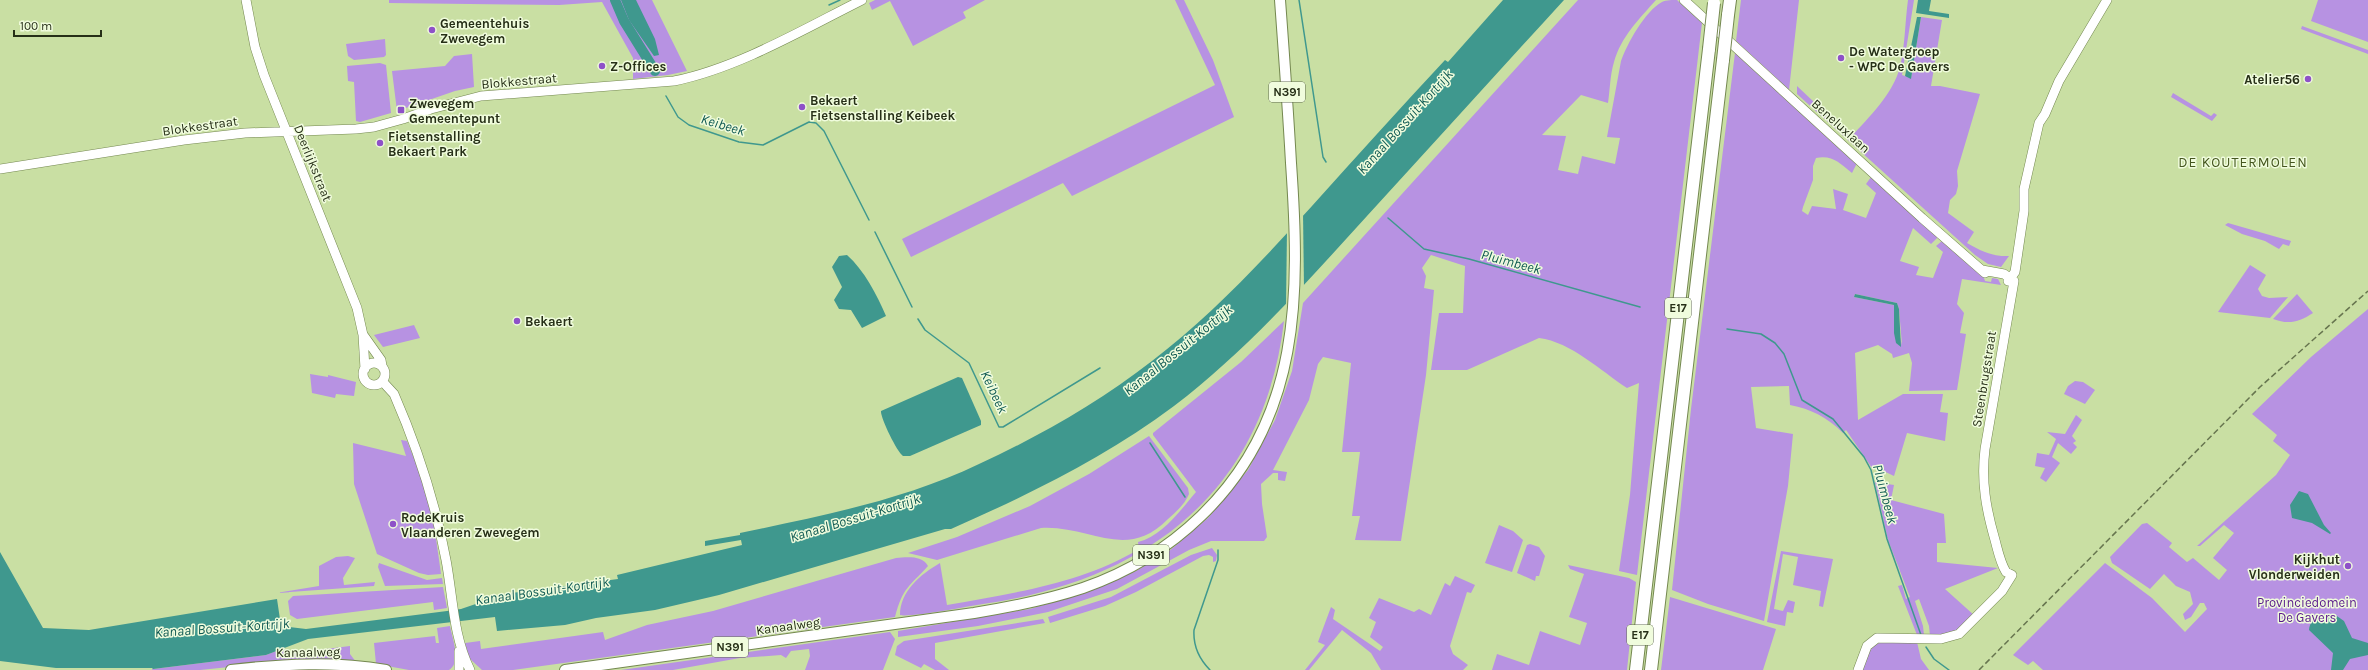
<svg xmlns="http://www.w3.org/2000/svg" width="2368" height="670" font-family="Karla,sans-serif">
<rect width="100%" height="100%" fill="#c9dfa3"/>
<!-- green -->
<path fill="#b792e2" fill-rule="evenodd" d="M389,0H652L687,71L668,75L633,79V58L602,2L559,5L389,3Z
M875,0H985L963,12L966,18L913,46L890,1L872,10L869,3Z
M1175,0H1184L1213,60L1234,117L1072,196L1063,183L911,257L902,239L1215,85Z
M1578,0H1656C1639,19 1621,37 1614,62C1610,75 1610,90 1608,103L1581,95L1542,135L1566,136L1558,170L1578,174L1582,156L1615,164L1620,138L1607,137L1621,61C1627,44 1645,11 1662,2C1666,0 1673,0 1677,0L1702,23L1637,575L1619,571L1630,495L1639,383L1627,388C1601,371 1571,342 1539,338L1467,370H1431L1439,313H1463L1465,266L1431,255L1422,268L1426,276L1424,288L1434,290L1426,375L1401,541L1355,540L1360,516H1352L1360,452H1342L1351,363L1323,357L1318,364L1309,400L1273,470L1287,472L1285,481L1278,480V473H1273L1261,484L1262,504L1267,537L1264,541H1211L1189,550L1117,589L1048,612L978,626L898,637V631L1030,609L1096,589L1136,571L1168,552L1208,518L1248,470L1275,420L1292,371L1303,303Z
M1741,0H1799L1789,90L1736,41Z
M1908,0H1914L1902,75L1911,78L1921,17L1942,20L1931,86H1940L1980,94L1957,171L1958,186L1956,194L1950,200L1948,213L1974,232L1967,243C1981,251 1993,257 2009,256L2001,267L1988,264L1975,255L1797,94V86L1851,137C1869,117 1893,94 1900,67C1905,46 1905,22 1908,0Z
M2318,0H2368V42L2311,21Z
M2302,26L2368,50V54L2301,29Z
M385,39L386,55L384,57L354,60L348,56L346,44Z
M1735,53L1857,163L1852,173C1839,163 1833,155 1816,158L1813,166V180L1803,207L1802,211L1808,215L1812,206L1836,209L1833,189L1848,194L1843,210L1866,218L1876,193L1866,184L1871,177L1938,237L1931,244L1913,228L1900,261L1919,267L1916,275L1933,278L1943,252L1936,246L1942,241L1983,275L1985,281L1991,282L1992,278L1998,279L2001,285L1962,279L1957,304L1964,313L1960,333L1966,334L1957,390L1909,391L1912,363L1909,353L1893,358L1892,354L1878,345L1855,353L1858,420L1903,394H1943L1940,412L1948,413L1945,441L1907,433L1894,476L1875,467L1872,468L1846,430L1843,433C1827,417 1811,409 1790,405L1789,386L1751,387L1756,428L1793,434L1788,486L1764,621L1708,604L1672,590L1691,409ZM1855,294L1897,303L1899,309L1902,345L1894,316V305L1854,297Z
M472,54L474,87L455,91L397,111L392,71L445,66L454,56Z
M380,63L386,65L391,113L360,122L356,121L354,82L348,81L347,66Z
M2173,93L2211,116L2214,113L2217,115L2212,121L2171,97Z
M2228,223L2291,241L2289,246L2283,244L2279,249L2265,241L2242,234L2225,225Z
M2250,265L2266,275L2258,289L2262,296L2269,298L2288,297L2270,318L2218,312Z
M2297,294L2313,313C2299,322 2289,325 2273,319Z
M2368,309V670H2043L2033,661L2028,665L2013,655L2105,563L2152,598L2185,632L2207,609L2204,603H2200L2191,617L2185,620L2183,614L2193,604L2190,592L2176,586L2164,574L2150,589L2112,563L2110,557L2142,524L2147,523L2172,543L2169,547L2187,562L2193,558L2219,580L2227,570L2213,558L2234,533L2224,525L2200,546H2197L2276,475L2290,455L2273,441L2277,435L2252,414L2311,357Z
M1284,321C1264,492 1147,580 983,604C969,606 909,618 900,615C900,591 921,574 940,563L947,605C1013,593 1081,584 1139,549L1138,542C1162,536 1180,511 1196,492L1153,435V433L1241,362Z
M414,325L420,338L383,347L374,335Z
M310,374L328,377V375L356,382L354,396L336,394L335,398L312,393Z
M2075,381L2083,382L2095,390L2085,404L2064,394L2068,386Z
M2076,415L2082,420L2072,436L2076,441L2073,443L2077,447L2071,454L2058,443L2052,457L2060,463L2046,482L2040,478L2045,468L2035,466L2037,453L2049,455L2056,439L2047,432L2065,434Z
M1149,436L1188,488L1189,494C1185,504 1176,512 1168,519C1126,562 1090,525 1041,528L937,560L908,553L957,537L1030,506L1089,474Z
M401,440L407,441L424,483L433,517L441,574L428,575L419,573L377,554L354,484L353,443L406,456Z
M1875,482L1894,485L1891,500L1944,514L1946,543H1937V562L1998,568L1945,589L1975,616L1956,632L1930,636L1929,626L1919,599L1915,601L1923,626L1924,635H1917L1898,586L1902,585L1906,599L1910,597L1888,540Z
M1499,525L1513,531L1523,540L1512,572L1485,563Z
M1530,544L1539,547L1545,556L1539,576H1536L1535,581L1517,573L1527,545Z
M1212,548L1217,555L1216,561L1213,562V557L1209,555L1203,556L1136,592L1105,606L1050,623L1048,617L1111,597L1191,555Z
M1781,551L1833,559L1823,607L1819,606L1821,591L1793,585L1798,557L1783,554L1774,609L1783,611L1788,600L1795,602L1793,613L1787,612L1785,626L1767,622Z
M348,556L355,558L343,578L344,585L375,582L374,586L276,593L319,586V566L336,557Z
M896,558C906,557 923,555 928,566C909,587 903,587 895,617L513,670H482L469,658L465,643L480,641L481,649L603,632L605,640L647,625L713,611Z
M379,563L427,580L442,578L443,584L385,586L378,567Z
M1568,565L1629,578L1636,582L1627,670H1492L1497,654L1529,665L1540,631L1580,645L1587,623L1569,617L1584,574L1570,569Z
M1455,576L1475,585L1471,593L1467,592L1450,646L1453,654L1468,665L1463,670H1381L1371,653L1342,630L1309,670H1305L1325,645L1318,642L1331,607L1335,610L1333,619L1380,651L1383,647L1370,637L1376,622L1369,618L1379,598L1414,612L1419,609L1431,615L1445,583L1450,586Z
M443,587L447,608L434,610L433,602L297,619L290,615L288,601L293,596Z
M1670,597L1776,629L1763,670H1661Z
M1043,619L1045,623L935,643V659L949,670H935L924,664L921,668L895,655L897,646L904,641Z
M450,626C452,638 462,662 449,670H409L376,664L374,643L435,636L436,643H439L437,628Z
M890,632L895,639L883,670H805L810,656L809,649L791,651L786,658L781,655L740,658L673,670H621Z
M1885,641L1917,642L1921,659L1929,670H1861C1866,656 1869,645 1885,641Z
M350,646V654L356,662L298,660L200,670H152L153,668V669L266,655L284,648L286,654Z"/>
<!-- water -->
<path fill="#3f988e" d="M621,0H636L655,39L659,55L654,56L629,20Z
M1503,0H1564C1498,72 1433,144 1367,216C1306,283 1246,351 1174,406C1104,458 1030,494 951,529H945L719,595L655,610L596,618L565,625L497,631L495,617L308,639L266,655L153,669L152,668H56L0,661V552L43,628L89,630L277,599L281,626L306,629L447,611L461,609L505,594L618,579L617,575L742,545L741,540L705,546V541L740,535V533C821,516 904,500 979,464C1040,436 1099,402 1152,361C1211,316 1262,261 1312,206C1356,157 1400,108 1445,60L1448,62Z
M1918,0H1931L1929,11L1949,14V18L1916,13Z
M1917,17H1921L1911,79L1905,76Z
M847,255C864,270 877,295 886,316L862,328L851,310L839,309L834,300L842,287L832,267L839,256Z
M1855,294L1897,303L1899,309L1901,347L1896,343L1894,333V305L1854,297Z
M958,377L962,378L981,421V425L910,456H903C897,452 880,417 881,411Z
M2299,491L2308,494L2324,525L2331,533L2330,534L2312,523L2292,518L2290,505Z
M2334,614L2344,621L2352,638L2368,643V655L2350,659L2343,670H2331L2333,653L2309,630C2310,617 2323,616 2334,614Z"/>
<!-- pier -->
<path fill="#c9dfa3" d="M1303,213L1304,288L1286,307L1287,230Z"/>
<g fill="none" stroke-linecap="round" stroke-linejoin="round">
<!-- stream -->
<path stroke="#3f988e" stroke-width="1.5" d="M1299,0L1323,157L1326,162
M829,5L840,0
M666,96L678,117L689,125L739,142L763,145L809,122L816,123L824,131L869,220
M1388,218L1424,249L1469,259L1640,307
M875,232L912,307
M918,319L925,330L969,363L999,427H1003L1100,368
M1727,329L1761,334L1775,343L1784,354L1802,400L1833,419L1864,457L1871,470L1887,539L1921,635
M1150,443L1185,497
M1926,647L1934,659L1949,670
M1210,670C1198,658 1193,646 1194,630L1218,560V550"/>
<!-- river -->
<path stroke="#3f988e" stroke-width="10" d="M615,0L624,21L655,71"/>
<!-- secondary casing -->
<g stroke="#748850" stroke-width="10">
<path id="secondary" d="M246,0L255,47L264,75L357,308L363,335L365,369
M1684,0L1922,218L1985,273
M0,169L184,140L245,133L356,129L374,127L403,119L431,109L481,96L674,81C738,68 804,29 862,0
M2008,281L2015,272L2024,211V189L2039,123L2045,114L2059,81L2107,0
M364,336L381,360L382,366
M363 374a11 11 0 1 1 22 0a11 11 0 1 1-22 0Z
M382,381L394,394C418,449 435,501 446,560C453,597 453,636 470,670
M459,651V670
M1858,670L1867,646L1877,638L1941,639L1959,634L2002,591L2012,575L2006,572C2000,562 1998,551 1995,540C1986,509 1981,481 1985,449L2014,281L2004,274L1982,270"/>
</g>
<!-- primary casing -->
<g stroke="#748850" stroke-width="12">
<path id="primary" d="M231,670C283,664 334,661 386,670
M565,670L974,613C1011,607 1047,600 1083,588C1126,573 1168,548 1201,516C1302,419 1300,293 1291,163C1288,109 1284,54 1280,0"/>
</g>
<!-- highway casing -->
<g stroke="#748850" stroke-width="14">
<path id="highway" d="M1728,15L1730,0
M1636,670L1709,49
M1651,670L1723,60"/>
</g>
<!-- secondary -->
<use href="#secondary" stroke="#fff" stroke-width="9"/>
<!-- primary -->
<use href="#primary" stroke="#fff" stroke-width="10"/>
<!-- highway -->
<use href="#highway" stroke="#fff" stroke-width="12"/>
<!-- rail -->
<path stroke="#67754f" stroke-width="1.5" stroke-dasharray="6 3" stroke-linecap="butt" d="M1979,670L2260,387L2368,291"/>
<!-- highway-bridge casing -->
<g stroke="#748850" stroke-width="14" stroke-linecap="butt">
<path id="highway-bridge" d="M1709,49L1714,3
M1723,60L1728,15"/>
</g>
<!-- highway-bridge -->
<use href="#highway-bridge" stroke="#fff" stroke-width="12"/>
</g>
<!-- markers -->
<g fill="#8e51c8" stroke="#f0fcdd" stroke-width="1.5">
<circle cx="432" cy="30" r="4"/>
<circle cx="1841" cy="58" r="4"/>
<circle cx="602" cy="66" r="4"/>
<circle cx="2308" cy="79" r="4"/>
<circle cx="802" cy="107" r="4"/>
<rect x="397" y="106" width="8" height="8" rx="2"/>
<circle cx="380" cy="143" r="4"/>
<circle cx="517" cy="321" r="4"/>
<circle cx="393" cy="524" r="4"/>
<circle cx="2348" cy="566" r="4"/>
</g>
<g text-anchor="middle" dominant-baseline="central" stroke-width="3" stroke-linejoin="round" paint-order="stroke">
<!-- shield labels -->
<g fill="#f0fcdd" stroke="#636c52" stroke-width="1">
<rect x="1269" y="82" width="36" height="20" rx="3"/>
<rect x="1665" y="298" width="26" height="20" rx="3"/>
<rect x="1133" y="545" width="36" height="20" rx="3"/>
<rect x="1627" y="625" width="26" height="20" rx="3"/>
<rect x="712" y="637" width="36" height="20" rx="3"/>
</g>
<g font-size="12" font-weight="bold" fill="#262f17">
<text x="1287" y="92">N391</text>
<text x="1678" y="308">E17</text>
<text x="1151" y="555">N391</text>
<text x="1640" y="635">E17</text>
<text x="730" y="647">N391</text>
</g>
<!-- poi labels -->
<g font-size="13" font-weight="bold" fill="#262f17" stroke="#f0fcdd" text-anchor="start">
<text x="440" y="23">Gemeentehuis<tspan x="440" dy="15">Zwevegem</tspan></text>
<text x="1849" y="51">De Watergroep<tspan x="1849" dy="15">- WPC De Gavers</tspan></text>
<text x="610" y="66">Z-Offices</text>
<text x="2300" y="79" text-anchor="end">Atelier56</text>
<text x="810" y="100">Bekaert<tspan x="810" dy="15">Fietsenstalling Keibeek</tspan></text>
<text x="409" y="103">Zwevegem<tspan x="409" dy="15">Gemeentepunt</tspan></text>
<text x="388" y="136">Fietsenstalling<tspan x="388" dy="15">Bekaert Park</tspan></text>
<text x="525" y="321">Bekaert</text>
<text x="401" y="517">RodeKruis<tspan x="401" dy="15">Vlaanderen Zwevegem</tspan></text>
<text x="2340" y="559" text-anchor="end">Kijkhut<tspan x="2340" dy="15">Vlonderweiden</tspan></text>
</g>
<!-- street labels -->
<g font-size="13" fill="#262f17" stroke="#f0fcdd">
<text transform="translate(519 81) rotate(-5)">Blokkestraat</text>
<text transform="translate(200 126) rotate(-8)">Blokkestraat</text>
<text transform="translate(1841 126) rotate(42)">Beneluxlaan</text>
<text transform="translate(313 163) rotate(68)">Deerlijkstraat</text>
<text transform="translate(1984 379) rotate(-81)">Steenbrugstraat</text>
<text transform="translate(788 626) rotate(-8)">Kanaalweg</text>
<text transform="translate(308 652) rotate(-1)">Kanaalweg</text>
</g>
<!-- park labels -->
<g font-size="13" fill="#59188b" stroke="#f0fcdd">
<text x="2307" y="602">Provinciedomein<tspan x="2307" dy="15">De Gavers</tspan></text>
</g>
<!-- water labels -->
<g font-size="14" font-style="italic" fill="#105a53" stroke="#f0fcdd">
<text transform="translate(1405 122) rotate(-48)">Kanaal Bossuit-Kortrijk</text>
<text transform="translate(723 125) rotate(17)">Keibeek</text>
<text transform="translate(1511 262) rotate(15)">Pluimbeek</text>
<text transform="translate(1178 350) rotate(-39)">Kanaal Bossuit-Kortrijk</text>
<text transform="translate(994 392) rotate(65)">Keibeek</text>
<text transform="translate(1885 494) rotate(75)">Pluimbeek</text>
<text transform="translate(855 518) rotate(-17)">Kanaal Bossuit-Kortrijk</text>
<text transform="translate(542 591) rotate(-8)">Kanaal Bossuit-Kortrijk</text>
<text transform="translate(222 628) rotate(-4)">Kanaal Bossuit-Kortrijk</text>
</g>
<!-- neighbourhood labels -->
<g font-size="14" letter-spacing="1" fill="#45571f" stroke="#f0fcdd">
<text x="2243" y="162">DE KOUTERMOLEN</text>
</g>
</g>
<!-- scale -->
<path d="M14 30v6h87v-6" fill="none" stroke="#262f17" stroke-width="2"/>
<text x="20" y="30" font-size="12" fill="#262f17" stroke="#f0fcdd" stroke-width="3" paint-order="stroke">100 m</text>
</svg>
